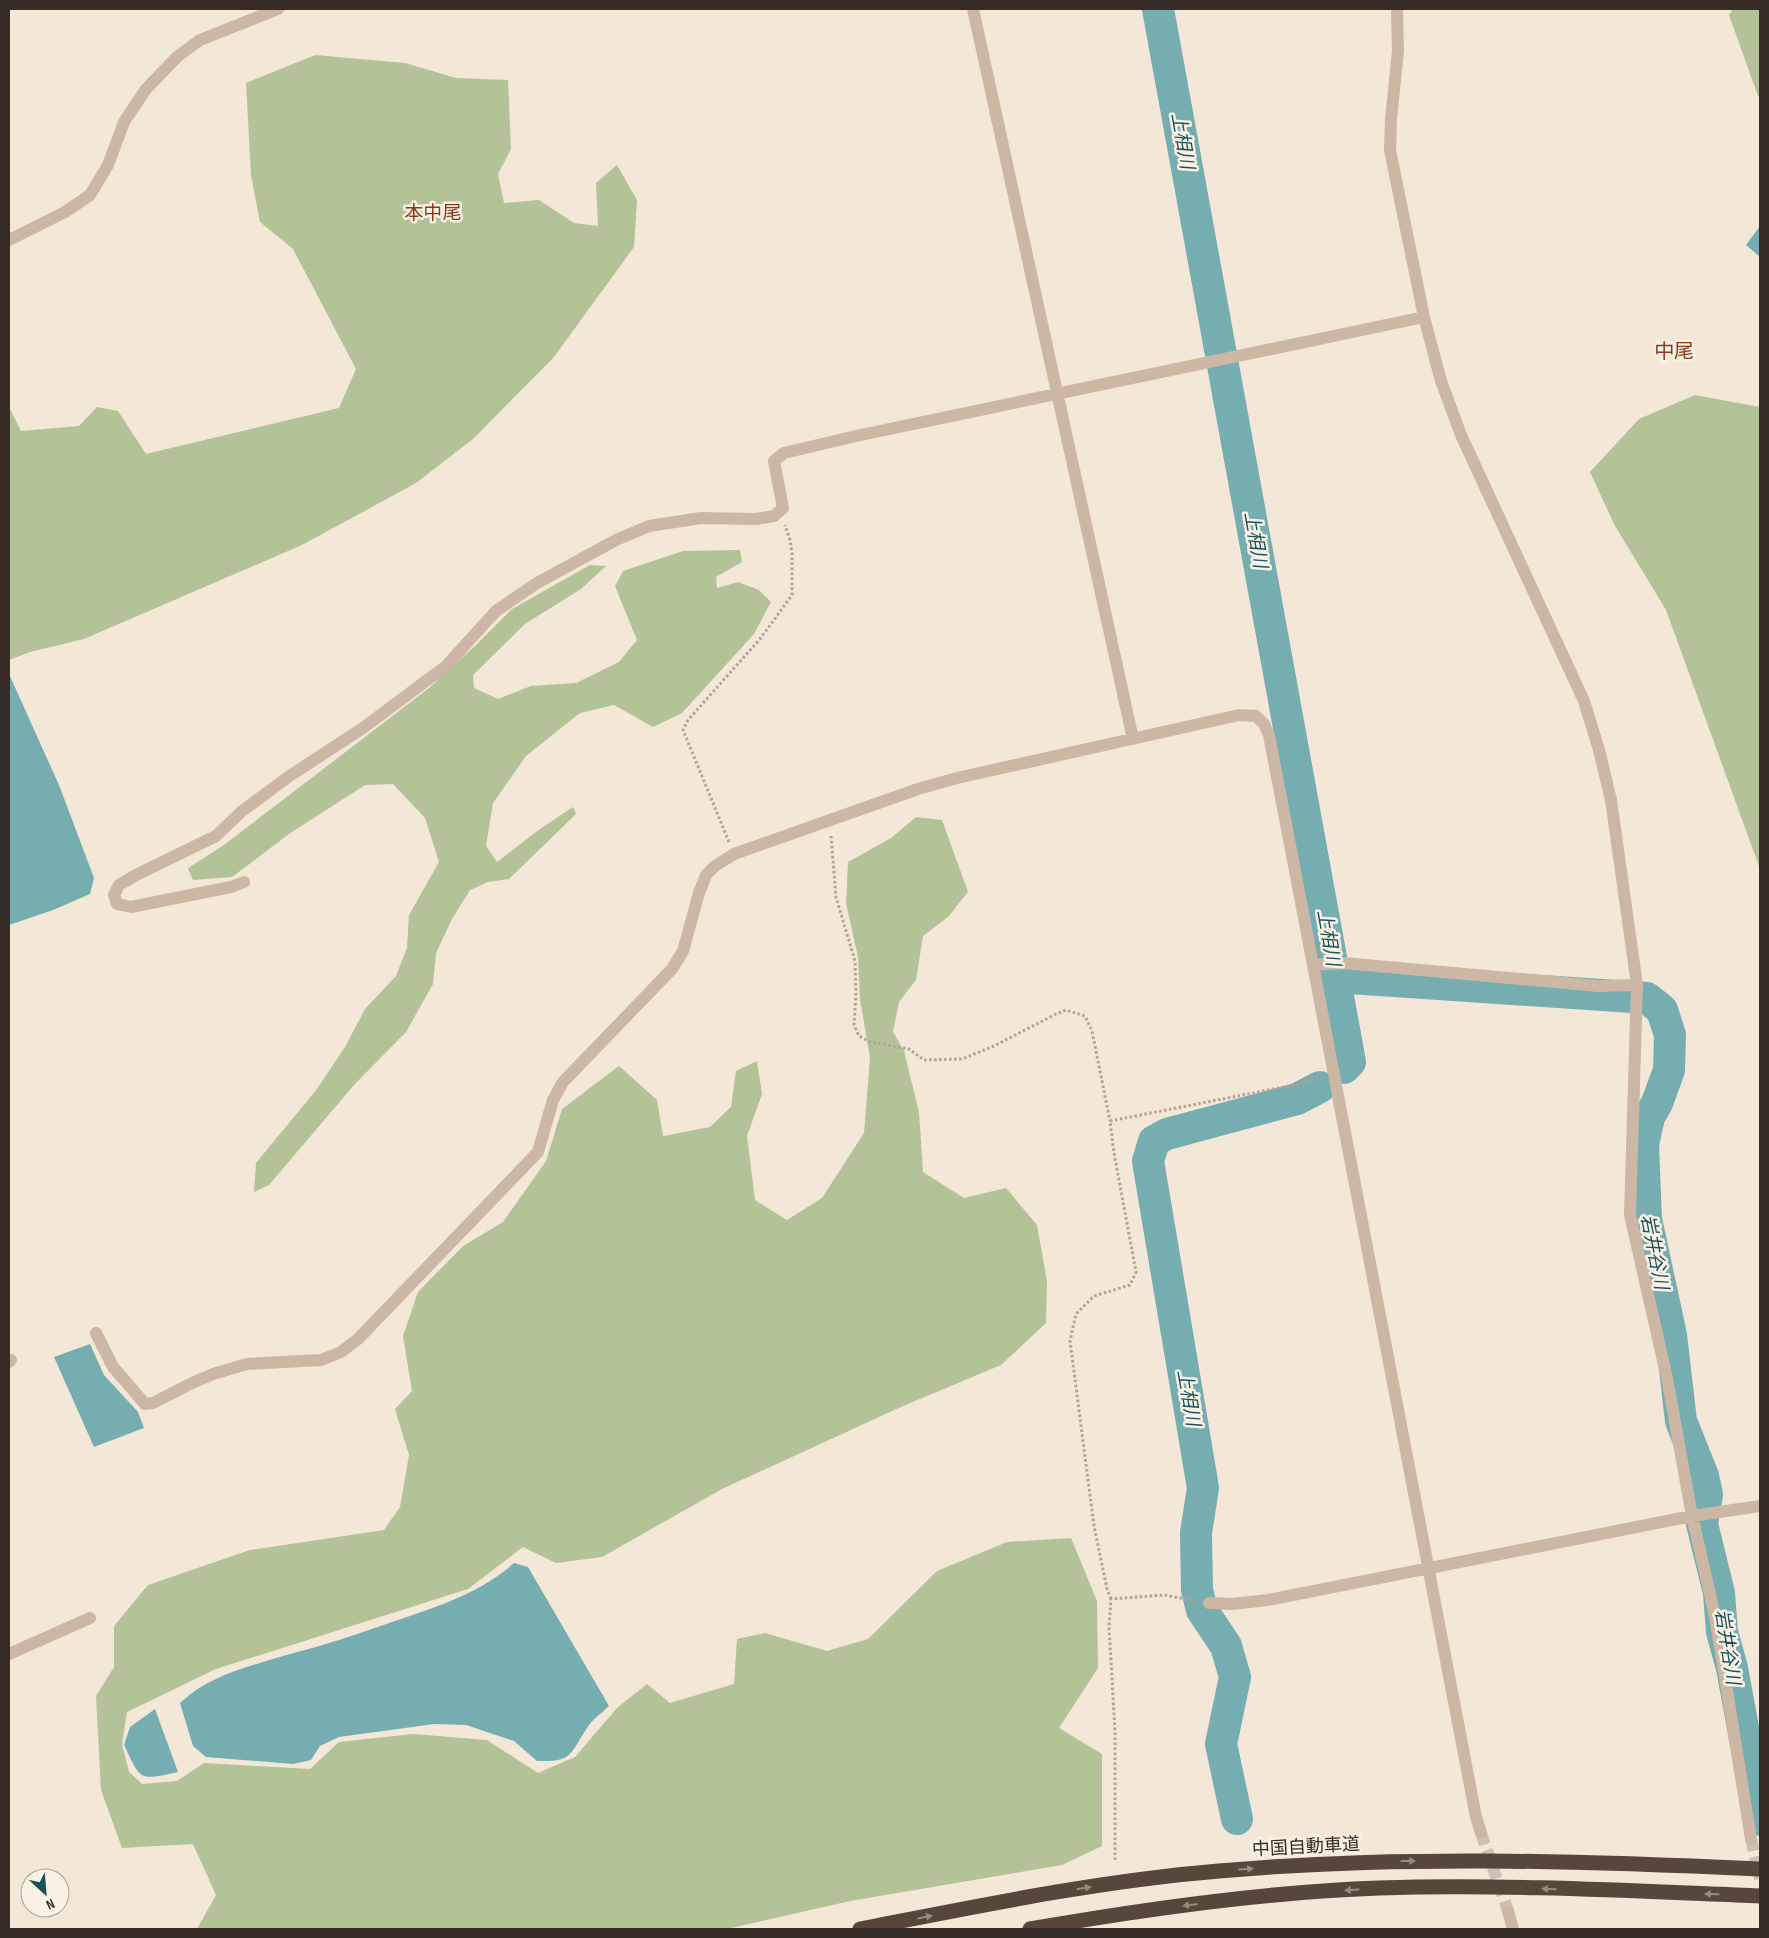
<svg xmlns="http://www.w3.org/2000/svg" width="1769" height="1938" font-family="'Sofia Sans Condensed','Noto Sans JP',sans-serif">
<rect width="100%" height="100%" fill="#f3e7d8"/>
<!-- green -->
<path fill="#b3c297" d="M1733,9H1760V97L1758,96L1729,15Z
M315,55L405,63L456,78L508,80L511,149L498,174L504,203L539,200L574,223L598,226L596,183L617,165L637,200L634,247L554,357L473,439L416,483L302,545L84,639L30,652L9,660V407L21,431L79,426L97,407L118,411L146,454L339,408L356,369L293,249L260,222L251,175L246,83Z
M1695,395L1760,407V869L1666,610L1614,524L1590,472L1639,419Z
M740,550L742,562L716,577L717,588L738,582L759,590L771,602L754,634L682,713L653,727L614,705L580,713L526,756L493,803L486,846L497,862L540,829L573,807L576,814L509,879L488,882L470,890L452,919L436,953L433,984L406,1032L354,1085L269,1185L254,1192L256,1163L317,1089L345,1047L365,1009L396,976L407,948L409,915L439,862L425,818L393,784L365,785L289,834L232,877L193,880L188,868L224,845L429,688L476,645L512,609L590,565L606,566L581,589L525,624L473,675L474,688L498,699L531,686L576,683L619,662L637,640L615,586L623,571L683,551Z
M916,817L942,820L968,892L948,917L923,936L916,980L899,1002L893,1032L904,1051L919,1112L923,1172L964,1198L1006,1188L1037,1225L1047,1281L1046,1323L1001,1365L903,1406L722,1489L602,1557L556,1563L523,1547L468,1589L216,1669L127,1712L122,1744L129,1772L142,1784L177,1781L204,1763L310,1769L339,1742L413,1734L487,1740L538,1773L575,1757L617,1708L647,1684L670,1703L734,1684L737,1639L765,1633L827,1651L868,1639L937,1571L1007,1542L1071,1538L1097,1601L1098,1668L1059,1728L1102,1754V1846L1062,1865L850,1901L727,1929H197L216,1895L193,1844L122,1848L101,1790L96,1696L114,1667V1626L148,1585L250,1550L384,1530L400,1507L409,1455L395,1409L412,1391L403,1336L418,1292L463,1246L503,1222L546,1161L562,1109L619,1066L657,1100L663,1136L710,1127L731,1107L736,1071L757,1061L762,1094L747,1136L755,1200L787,1220L822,1198L864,1133L870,1058L860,999L858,957L846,903L848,862L891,838Z"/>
<!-- water -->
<path fill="#75adb1" d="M1760,226V257L1746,245Z
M9,674L59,785L94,878L90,894L53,910L9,925Z
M90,1344L104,1375L138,1412L144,1428L94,1447L54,1357Z
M514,1563L528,1567L609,1706C602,1713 592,1719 587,1728C569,1755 573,1762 537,1761L514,1741L466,1725L434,1724L339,1737L320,1746L311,1760L293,1764L206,1757L193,1746L180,1703C211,1674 251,1666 290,1654C325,1645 358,1634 392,1622C436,1607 479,1594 514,1563Z
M155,1709L178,1772C138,1781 141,1780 124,1745L130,1727Z"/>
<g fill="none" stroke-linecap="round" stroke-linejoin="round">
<!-- river -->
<path stroke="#75adb1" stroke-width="32" d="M1158,9L1350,1062L1344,1068
M1335,977L1647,998L1662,1010L1670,1035L1669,1070L1657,1103L1649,1117L1643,1145L1646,1219L1671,1335L1681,1421L1703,1476L1707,1494L1702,1524L1719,1593L1722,1632L1732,1668L1760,1820
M1237,1819L1221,1744L1235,1677L1226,1646L1202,1610L1197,1590L1196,1533L1203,1488L1148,1161L1154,1141L1167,1134L1297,1099L1320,1087"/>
<!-- street-tunnel -->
<path stroke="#cdc1b4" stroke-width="12" stroke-dasharray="12 6" stroke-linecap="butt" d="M1481,1833L1508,1911
M1751,1839L1760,1879"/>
<!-- path -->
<path stroke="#b7a18e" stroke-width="3" stroke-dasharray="2.5 2.5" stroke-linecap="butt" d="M831,836L836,897L855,961L856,991L854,1025L859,1036L870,1042L909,1049L924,1060L962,1059L994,1046L1056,1014L1066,1010L1085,1016L1092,1031L1110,1121
M729,842L683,730L688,720L760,639L792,595V553L790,540L785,525
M1111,1599L1107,1589L1094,1526L1070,1341L1076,1314L1094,1296L1130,1285L1136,1272L1114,1153L1110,1121L1299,1084L1319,1076
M1115,1860V1732L1109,1626L1111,1599L1164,1595L1196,1601"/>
<!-- street -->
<path stroke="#cbb7a4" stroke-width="12" d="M973,9L1133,739
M1397,9L1398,51L1391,119L1390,150L1424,317L1441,381L1461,435L1584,701L1599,750L1611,800L1637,985L1630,1215L1667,1378L1692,1516L1715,1616L1751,1839
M9,240L65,212L90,195L108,165L124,122L146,89L178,56L200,40L278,9
M244,882L231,887L131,907L117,904L114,895L119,885L138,874L216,836L242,811L291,775L363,728L446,666L496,611L537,583L616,540L649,526L701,518L756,519L774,516L783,508L774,461L784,453L856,436L1424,317
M1313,965L1343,963L1598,986L1637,985
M96,1333L113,1367L145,1404L153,1403L192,1383L213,1374L247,1364L321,1360L341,1352L358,1339L538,1152L553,1100L563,1082L672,969L683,951L699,893L706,875L715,866L734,854L918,789L957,778L1239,715L1256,716L1264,724L1269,735L1476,1817L1481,1833
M9,1362L11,1360
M1209,1603L1232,1604L1268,1600L1692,1516L1760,1506
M9,1654L90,1618
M1508,1911L1513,1929"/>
<!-- highway -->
<path stroke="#57463c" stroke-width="15" d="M860,1929C978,1906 1098,1881 1219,1871C1399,1855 1580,1861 1760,1869
M1030,1929C1144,1909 1264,1892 1379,1888C1506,1884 1633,1891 1760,1896"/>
</g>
<!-- one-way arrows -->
<defs><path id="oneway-solid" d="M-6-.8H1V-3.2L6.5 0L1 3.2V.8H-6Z" transform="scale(1.25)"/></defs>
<g fill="#988a80">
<use href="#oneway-solid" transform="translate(1408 1861)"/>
<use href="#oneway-solid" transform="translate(1246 1869) rotate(-4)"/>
<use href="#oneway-solid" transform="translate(1084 1888) rotate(-9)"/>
<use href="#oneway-solid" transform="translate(1549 1889) rotate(-179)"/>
<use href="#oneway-solid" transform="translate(1352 1890) rotate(177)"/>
<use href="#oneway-solid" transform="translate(1712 1894) rotate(-178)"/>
<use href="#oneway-solid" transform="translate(1190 1905) rotate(173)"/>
<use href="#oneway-solid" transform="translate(925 1917) rotate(-11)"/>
</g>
<g text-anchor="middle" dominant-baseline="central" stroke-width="5" stroke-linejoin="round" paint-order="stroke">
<!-- street labels -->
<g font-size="18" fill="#362b26" stroke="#faf1e5">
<text transform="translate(1306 1847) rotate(-3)">中国自動車道</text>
</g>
<!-- water labels -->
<g font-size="19" font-style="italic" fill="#19535a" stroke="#faf1e5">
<text transform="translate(1182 141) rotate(80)">上相川</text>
<text transform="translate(1255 540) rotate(80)">上相川</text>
<text transform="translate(1328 938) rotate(80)">上相川</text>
<text transform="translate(1654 1252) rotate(79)">岩井谷川</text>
<text transform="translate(1188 1398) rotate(80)">上相川</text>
<text transform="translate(1727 1647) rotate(81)">岩井谷川</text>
</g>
<!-- neighbourhood labels -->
<g font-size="19" fill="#8a381a" stroke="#faf1e5">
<text x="433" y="213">本中尾</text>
</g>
<!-- quarter labels -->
<g font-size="20" fill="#8a381a" stroke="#faf1e5">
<text x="1674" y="352">中尾</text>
</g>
</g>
<!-- border -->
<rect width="1769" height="1938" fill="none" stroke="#362b26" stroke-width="20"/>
<!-- north arrow -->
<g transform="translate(45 1893) rotate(154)"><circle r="24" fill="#faf1e5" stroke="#aca299"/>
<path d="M0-4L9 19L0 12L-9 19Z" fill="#19535a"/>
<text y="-8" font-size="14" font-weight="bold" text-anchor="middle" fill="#362b26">N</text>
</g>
</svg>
